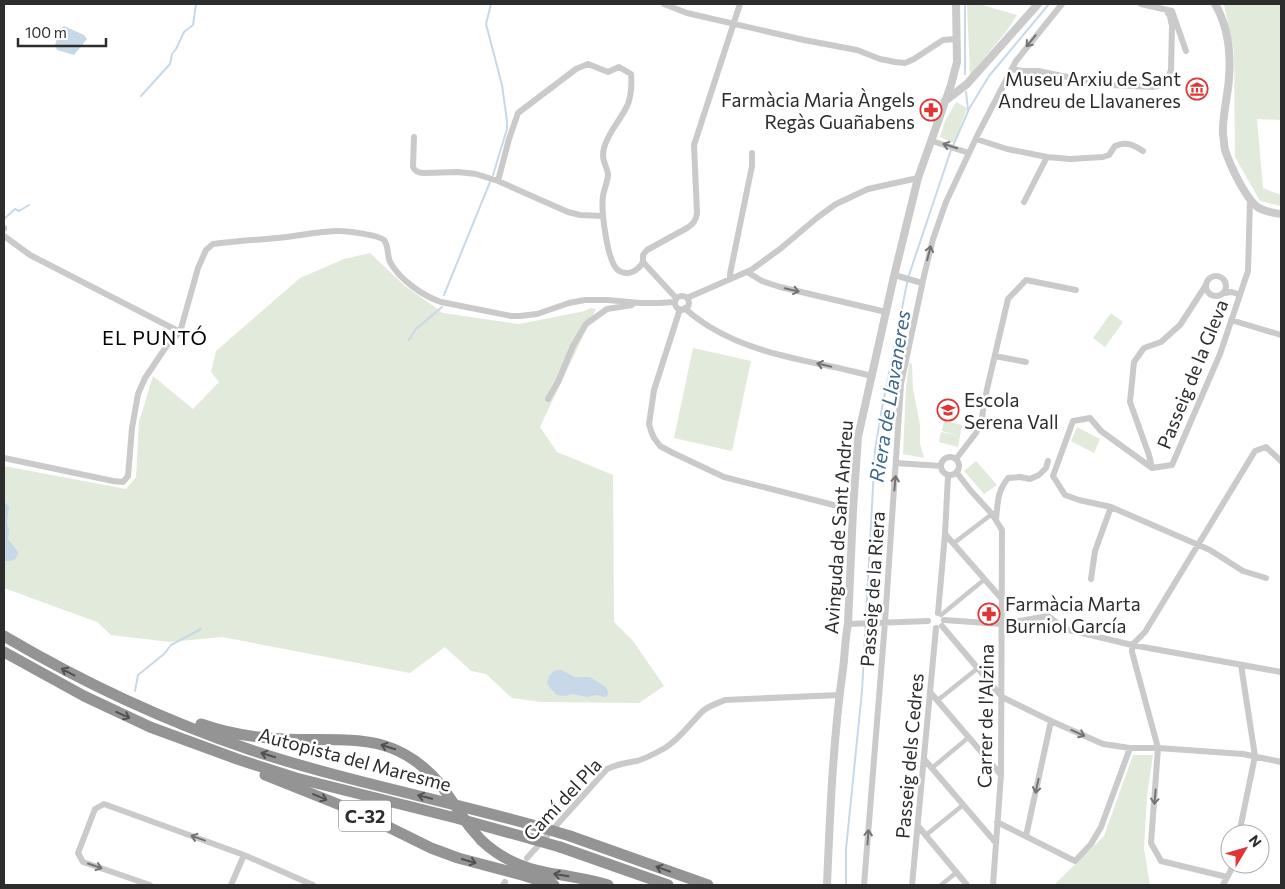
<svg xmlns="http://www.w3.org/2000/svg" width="1285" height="889" font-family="Commissioner,sans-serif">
<rect width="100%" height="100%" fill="#fff"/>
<!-- green -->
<path fill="#e2eadb" d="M967,4H979L1017,15L1006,32L970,75Z
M1224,4H1281V120L1257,119L1263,188L1281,195V206L1260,201L1235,157L1234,52Z
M956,102L967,108L954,143L940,137L945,121Z
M370,253L405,286L443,313L519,324L585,311L590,308L596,309L540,427L557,452L613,475L614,622L633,641L664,686L639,703L541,702L512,698L486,674L471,671L445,647L410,673L222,637L170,642L111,635L97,622L4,588V466L126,489L136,477L139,422L153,376L193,409L219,382L211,372L216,351L300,278L344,259Z
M1111,313L1123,322L1105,347L1093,338Z
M693,348L751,361L732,451L674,438Z
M909,363L912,364L913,389L920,425V444L924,458L903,454L906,387Z
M944,421L962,425L958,447L939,442L941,432L957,435L942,431Z
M1077,427L1100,439L1094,453L1071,441Z
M976,461L997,485L984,494L964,471Z
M1133,755H1153L1147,796L1144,849L1150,885H1054L1104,836Z"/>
<!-- water -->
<path fill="#c7d9e9" d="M64,26L84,35L87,39L74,55L57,50L55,45L60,29Z
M4,501L9,507L7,522L9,530L8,539L18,552C17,561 11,562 4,561Z
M555,670H561L575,677H590L606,687L608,692V695L605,697L597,695L587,697L572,694L566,696L557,695L550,688L547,683L549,676Z"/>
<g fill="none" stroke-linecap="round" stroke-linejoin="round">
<!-- stream -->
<path stroke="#c7d9e9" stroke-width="2" d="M491,4L486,24L502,85L507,121V129L493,175
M965,74V4
M966,92L968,110
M141,96L170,64L172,54L176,49L184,32L193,25L196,4
M953,146L969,109L989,76L1049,4
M4,219L15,209L19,211L29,205
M444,295L490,182
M409,340L416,329L442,307
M135,691L138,675L164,654L171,645L201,629
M846,885V849L862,691L875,450L882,408L908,278L951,150"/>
<!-- pedestrian -->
<path stroke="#cacaca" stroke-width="4.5" d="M954,543L992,514
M941,615L985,579
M938,700L978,668
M932,768L969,737
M926,835L963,805
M941,885L957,872"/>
<!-- minor -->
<path stroke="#cacaca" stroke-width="6" d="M664,4L687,13L804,40L857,50L880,59L895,62L905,63L914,59L943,40L956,39
M1141,4L1172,11L1186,51
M1012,69L1022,71H1038L1077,79L1112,85L1153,87L1162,85L1168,78L1171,70L1172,26L1170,16L1166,10
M414,137L413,167C415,172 419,173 424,173L458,172L476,174L498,181L568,212L580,215L603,216
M976,139L1007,149L1047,157L1070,159L1103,157L1109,155L1115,146C1126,141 1134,145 1143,151
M932,141L969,153
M498,181L509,139L518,113L576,69L588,64L608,72L619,67L631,74C632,84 631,95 628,104C621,120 608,132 604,148C601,161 606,163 608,174C608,181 604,189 603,196C601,210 607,262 618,270C627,277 638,271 643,262
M1250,200L1248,271L1220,354L1172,465L1152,468L1101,431L1090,418L1073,421L1053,476L1065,495L1079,500L1111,507L1210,550L1243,571L1266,578
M1024,202L1047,157
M4,229V228
M4,236L30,255L180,332
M747,272L762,281L780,287L886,312
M1206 286a10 10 0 1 1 20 0a10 10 0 1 1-20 0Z
M894,276H898L922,283
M730,279V274L752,166V153
M1224,293L1232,292L1240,295
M675 303a7 7 0 1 1 14 0a7 7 0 1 1-14 0Z
M676,298L643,262V255L647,250L687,228C693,224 696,221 697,213L694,145L740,4
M687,298L751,270L780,249L818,217L836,204L868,189L918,178
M685,308C692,316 701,321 710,327C759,357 817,361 871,376
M680,309L654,390L649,424L651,431L654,438L660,446L673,453L724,477L853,510
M1231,320L1281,335
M995,356L1026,362
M548,399L558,382L573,346L586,324L607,309L632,305
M941 466a9 9 0 1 1 18 0a9 9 0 1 1-18 0Z
M4,458L113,481L123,482L128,476L132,428L138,394L145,378L168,344L180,332L198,268L206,250L213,244C234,241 256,240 278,238C298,236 319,231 339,231C348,231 378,235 384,240C389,246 387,256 390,262C400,280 423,296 441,302L511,316H520L537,314L569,303L585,300H608L640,303H659L675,302
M956,459L976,433L981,422L987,389L1008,299L1026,280L1076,290
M896,463L941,466
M1152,468L1149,455L1130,402L1134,362L1144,348L1161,342L1180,325L1206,285
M957,473L971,491L992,514L1002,530L1001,775L993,885
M996,519C998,502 997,492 1008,478L1020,477L1030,479L1039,475L1046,468L1048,461
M945,534L1001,598
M1091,579L1095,551L1111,507
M938,613L945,534L948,476
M944,620L1001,624L1048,616L1065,629L1132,645L1281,672
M848,624L928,621
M942,626L1002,697L1051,721L1103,744L1130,748H1158L1243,754L1281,762
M930,692L1001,775
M924,759L996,843
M997,822L1075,861L1091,844L1101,827L1130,748
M918,826L967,885
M1239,834L1255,756L1241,665
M1026,836L1051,721
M527,858L607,769C617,764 626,763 637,761C647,758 656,753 665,748C681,738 691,722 704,710C711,705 718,703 725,700L839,695
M1227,877L1161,861L1151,843L1158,748L1132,652V645L1145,632L1255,451L1266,447L1281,461
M150,885L83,862L78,853L95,809L104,804L244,855L313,885
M231,885L244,855
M503,885L505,882
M864,885L885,622L901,384L924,276L933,239L946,202L978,134L1016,61L1062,4
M912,885L936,628
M1223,885L1231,870L1232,864"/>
<!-- tertiary -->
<path stroke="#cacaca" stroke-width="8" d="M1215,4C1228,26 1231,52 1229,78C1228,96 1222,116 1223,135C1224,139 1224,145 1225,150C1230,165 1246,200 1259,208C1266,212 1274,213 1281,214
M945,101L967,84L1038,4
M827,885C830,813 833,740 843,669C845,654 845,638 848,624L853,510L858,437L894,276L918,178L951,85L957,62L956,4"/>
<!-- motorway -->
<path stroke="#949494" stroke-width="11" d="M4,636C82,682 165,721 251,750C345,781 444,800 540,827
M4,652L84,696L150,727L237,759L296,778L456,818L532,839
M201,724C227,733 256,738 283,739C348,742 394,729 441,785
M265,775L360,813L431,848L458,858L522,875L554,885
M570,836L708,885
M481,840C504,862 531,871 562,875C578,878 593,880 608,885
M560,847L668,885"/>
<!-- motorway-bridge -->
<path stroke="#949494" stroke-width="11" d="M441,785L469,826L481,840
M540,827L570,836
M532,839L560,847"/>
</g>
<!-- one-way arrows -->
<defs><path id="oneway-shaft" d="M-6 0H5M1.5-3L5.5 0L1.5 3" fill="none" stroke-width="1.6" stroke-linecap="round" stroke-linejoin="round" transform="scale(1.25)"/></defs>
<g stroke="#747474">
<use href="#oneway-shaft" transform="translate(1031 41) rotate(129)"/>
<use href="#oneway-shaft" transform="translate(950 146) rotate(-162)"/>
<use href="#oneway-shaft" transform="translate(929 253) rotate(-76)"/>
<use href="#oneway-shaft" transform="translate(792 290) rotate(13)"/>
<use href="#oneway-shaft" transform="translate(824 365) rotate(-167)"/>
<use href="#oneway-shaft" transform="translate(895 483) rotate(-85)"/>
<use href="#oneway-shaft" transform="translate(1078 733) rotate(24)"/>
<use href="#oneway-shaft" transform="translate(1037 786) rotate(102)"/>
<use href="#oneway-shaft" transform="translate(1155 797) rotate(95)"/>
<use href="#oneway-shaft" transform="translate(868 837) rotate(-86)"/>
<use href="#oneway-shaft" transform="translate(198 838) rotate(-160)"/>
<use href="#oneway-shaft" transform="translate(95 866) rotate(19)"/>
</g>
<g stroke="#515151">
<use href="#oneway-shaft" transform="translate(68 672) rotate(-152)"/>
<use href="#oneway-shaft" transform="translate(123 715) rotate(25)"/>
<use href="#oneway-shaft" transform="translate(388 747) rotate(-163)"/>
<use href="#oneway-shaft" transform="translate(268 755) rotate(-163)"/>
<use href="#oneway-shaft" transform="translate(320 797) rotate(23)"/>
<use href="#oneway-shaft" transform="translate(425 797) rotate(-166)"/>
<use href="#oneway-shaft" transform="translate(469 861) rotate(16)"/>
<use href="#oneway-shaft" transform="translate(663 869) rotate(-160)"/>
<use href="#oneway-shaft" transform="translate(561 875) rotate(-171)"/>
</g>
<!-- icons -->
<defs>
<g id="museum-ring" transform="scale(1.125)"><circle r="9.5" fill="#fff" stroke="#de3535" stroke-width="1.5"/><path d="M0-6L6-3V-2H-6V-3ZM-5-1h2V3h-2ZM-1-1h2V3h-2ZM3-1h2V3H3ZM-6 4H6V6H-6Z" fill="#de3535"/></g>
<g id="pharmacy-ring" transform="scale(1.125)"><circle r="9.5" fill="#fff" stroke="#de3535" stroke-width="1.5"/><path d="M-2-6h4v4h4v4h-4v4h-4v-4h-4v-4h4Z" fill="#de3535"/></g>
<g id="school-ring" transform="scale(1.125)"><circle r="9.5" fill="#fff" stroke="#de3535" stroke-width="1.5"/><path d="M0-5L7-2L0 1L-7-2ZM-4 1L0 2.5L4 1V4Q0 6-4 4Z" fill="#de3535"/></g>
</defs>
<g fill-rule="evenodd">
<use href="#museum-ring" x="1197" y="89"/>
<use href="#pharmacy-ring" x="931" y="110"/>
<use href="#school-ring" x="948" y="410"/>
<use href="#pharmacy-ring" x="989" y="614"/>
</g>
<g text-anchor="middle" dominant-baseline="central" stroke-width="5" stroke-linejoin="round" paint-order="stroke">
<!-- shield labels -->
<rect fill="#fff" stroke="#6c6c6c" stroke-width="1" x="339" y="800.5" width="52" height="31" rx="4"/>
<g font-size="18" font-weight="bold" fill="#2d2d2d">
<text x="365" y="816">C-32</text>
</g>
<!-- poi labels -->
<g font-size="19" fill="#2d2d2d" stroke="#fff" text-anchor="end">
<text x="1181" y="78">Museu Arxiu de Sant<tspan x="1181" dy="22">Andreu de Llavaneres</tspan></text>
<text x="915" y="99">Farmàcia Maria Àngels<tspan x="915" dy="22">Regàs Guañabens</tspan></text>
<text x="964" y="399" text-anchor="start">Escola<tspan x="964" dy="22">Serena Vall</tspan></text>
<text x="1005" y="603" text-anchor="start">Farmàcia Marta<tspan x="1005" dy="22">Burniol García</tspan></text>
</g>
<!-- street labels -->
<g font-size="19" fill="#2d2d2d" stroke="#fff">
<text transform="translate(1192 374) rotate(-68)">Passeig de la Gleva</text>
<text transform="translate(838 527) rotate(-86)">Avinguda de Sant Andreu</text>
<text transform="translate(872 589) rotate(-86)">Passeig de la Riera</text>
<text transform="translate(985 716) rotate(-89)">Carrer de l'Alzina</text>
<text transform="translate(909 756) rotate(-85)">Passeig dels Cedres</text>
<text transform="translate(355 759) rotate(15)">Autopista del Maresme</text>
<text transform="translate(562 799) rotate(-47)">Camí del Pla</text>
</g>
<!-- neighbourhood labels -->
<g font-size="20" letter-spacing="1" fill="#000" stroke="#fff">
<text x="155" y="337">EL PUNTÓ</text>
</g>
<!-- water labels -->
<g font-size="20" font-style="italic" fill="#3e688b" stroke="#fff">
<text transform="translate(889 396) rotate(-81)">Riera de Llavaneres</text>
</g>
</g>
<!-- border -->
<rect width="1285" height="889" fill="none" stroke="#2d2d2d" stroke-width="10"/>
<!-- north arrow -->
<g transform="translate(1245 849) rotate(52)"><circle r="24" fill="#ffffff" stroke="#ababab"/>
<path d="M0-4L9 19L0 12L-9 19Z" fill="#de3535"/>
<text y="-8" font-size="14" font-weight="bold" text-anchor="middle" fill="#2d2d2d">N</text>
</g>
<!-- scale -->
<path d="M18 38v8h88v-8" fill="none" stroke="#2d2d2d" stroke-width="2.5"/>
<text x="25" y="38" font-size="15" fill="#2d2d2d" stroke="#ffffff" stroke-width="4" paint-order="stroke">100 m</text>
</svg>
